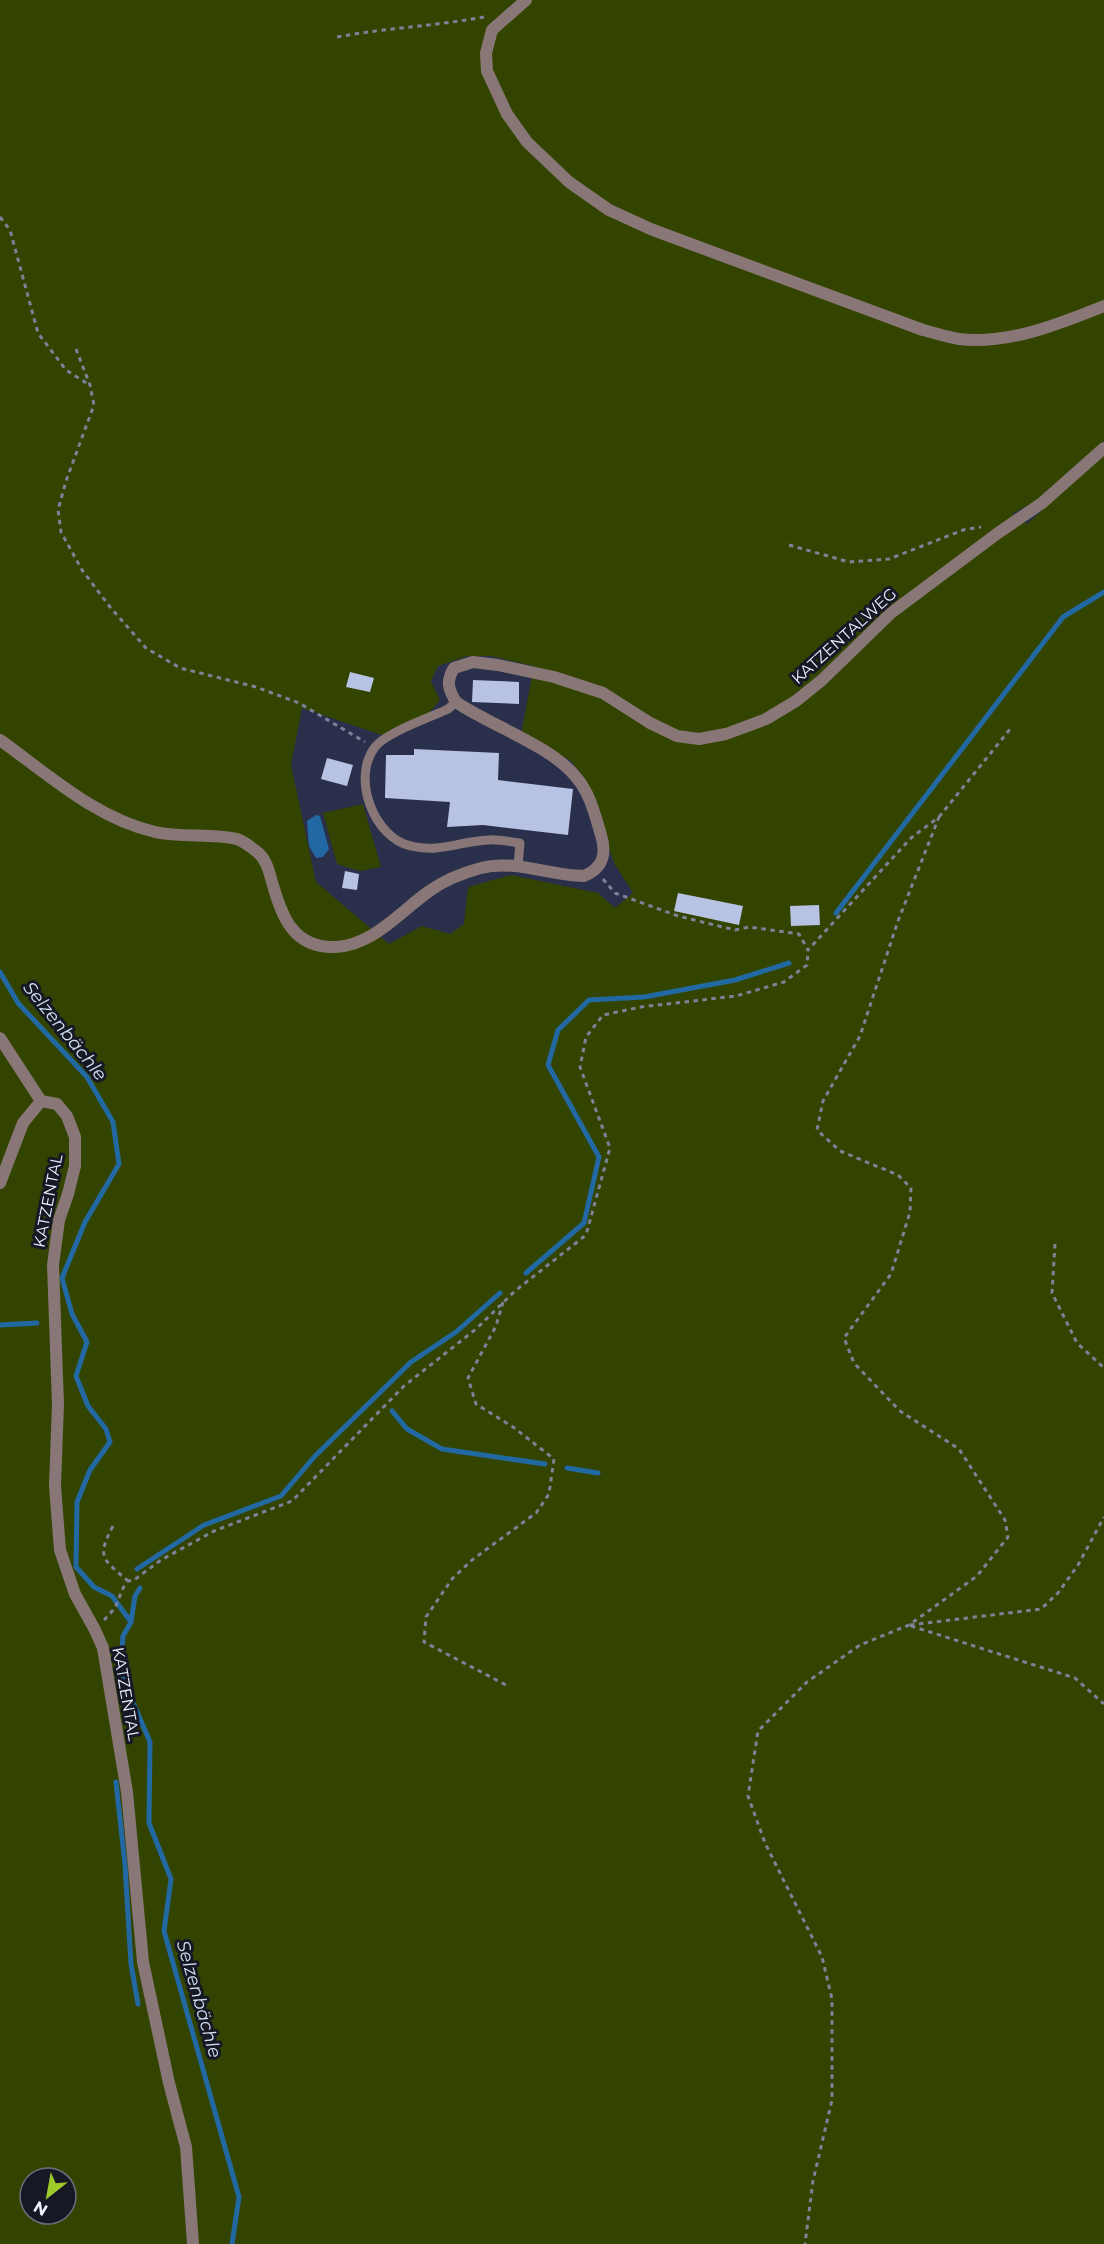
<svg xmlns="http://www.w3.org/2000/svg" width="1104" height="2244" font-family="Montserrat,sans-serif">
<rect width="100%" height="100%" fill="#2a304b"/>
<!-- green -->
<path fill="#334401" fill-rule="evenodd" d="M0,0H1104V441L1041,498L1012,514L1027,524L1104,454V2244H0ZM467,656H491L534,666L521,734L570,760L581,773L595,804L614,863L633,893L615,908L598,893L511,875L468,887L464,924L450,934L422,926L389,944L316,882L291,765L302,708L382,735L429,713L440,700L431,681L438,666ZM30,2178H66V2214H30Z
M363,804L381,867L360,871L337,864L323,813Z"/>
<!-- water -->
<path fill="#2268a2" d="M316,815L320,816L329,849L323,857L316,858L309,846L307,821Z"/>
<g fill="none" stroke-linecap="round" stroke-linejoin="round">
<!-- stream -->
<path stroke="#2268a2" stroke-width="5" d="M836,913L1063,617L1104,592
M0,972L18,1003L87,1077L113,1122L119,1164L85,1222L62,1278L72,1314L87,1342L76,1376L88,1406L106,1429L110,1442L90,1470L77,1502L76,1567L94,1587L112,1596L131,1622L123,1636L120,1672L150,1742L149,1823L171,1879L164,1931L239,2197L232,2244
M526,1273L584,1223L599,1157L548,1065L558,1030L589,1000L644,997L735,980L789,963
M0,1325L37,1323
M392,1411L407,1429L442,1449L545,1464
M567,1468L598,1473
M137,1569L204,1525L281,1496L315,1456L411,1362L456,1332L500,1293
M131,1622L135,1596L140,1588
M116,1782L125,1865L131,1964L138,2004"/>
</g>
<!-- building -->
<path fill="#b8c2e3" d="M350,672L374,678L370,692L346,687Z
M473,680L519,682V704L472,702Z
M414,749L499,753L498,780L573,789L568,835L483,825L447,827L450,802L385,798L386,755H414Z
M327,758L353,765L347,786L321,779Z
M345,871L359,874L357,890L342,888Z
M678,893L743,906L739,925L674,911Z
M819,905L820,925L791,926L790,906Z"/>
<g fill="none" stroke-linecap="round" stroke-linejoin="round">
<!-- path -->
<path stroke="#7d8298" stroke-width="3" stroke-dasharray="4.5 4.5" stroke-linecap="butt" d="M337,37C385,28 435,26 484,17
M0,217L10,230L38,333L66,370L88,384
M76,349L90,385L94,405L66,481L58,510L61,532L82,570L110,607L146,648L180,668L256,687L299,703L365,742
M789,545L849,562L889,559L963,530L981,527
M939,817L1011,728
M603,879L615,893L678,916L735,930L749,927L799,934L808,950L911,838L939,817L898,921L860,1036L823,1101L817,1130L840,1151L898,1175L911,1188L910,1212L891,1274L844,1338L854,1363L900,1411L959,1449L1005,1520L1008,1537L977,1576L909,1625L860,1645L807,1682L758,1731L748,1796L765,1843L822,1957L832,1999V2100L813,2181L805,2244
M1055,1244L1052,1293L1077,1343L1104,1368
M503,1302L496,1326L468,1378L476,1404L513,1427L554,1459L549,1494L536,1513L472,1560L452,1579L426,1617L424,1642L506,1685
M113,1526C96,1558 103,1559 128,1581
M104,1620L115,1608L123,1588L128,1581L134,1580L161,1560L214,1531L292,1501L404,1386L476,1329L515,1291L586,1235L610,1148L580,1067L586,1037L603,1015L641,1007L736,996L784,982L807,965L808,950
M910,1625L1041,1609L1058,1593L1078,1565L1104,1517
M911,1626L1075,1678L1104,1704"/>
<!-- lane -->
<path stroke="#897778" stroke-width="9" d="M456,702L448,709C431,717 385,733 375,747C351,778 374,838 411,846C440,853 461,841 488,840C499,839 510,842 520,843L518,866"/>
<!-- street -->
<path stroke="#897778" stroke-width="12" d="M526,0L492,30L486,53L487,71L507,114L527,142L569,182L609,210L653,230L923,330C935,333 947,337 959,339C1008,345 1059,324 1104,306
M0,740C49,775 95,818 155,832C182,838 211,833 237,839C243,841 251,847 256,851C266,858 269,871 272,882C282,917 293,948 335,947C372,946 400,912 428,892C443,881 462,873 481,868C515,859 550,876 584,876C603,868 607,855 601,835C595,815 590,793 576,777C550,745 491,726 456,702C448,689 446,681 454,668L473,662L498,665L554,677L603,693L650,723L677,736L699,739L726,734L766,719L796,701L822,680L891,613L998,533L1042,503L1104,448
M0,1038L41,1101
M41,1101L57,1104L67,1116L75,1137V1166L68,1194L59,1220L53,1265L58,1404L55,1486L60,1550L75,1594L95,1630L103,1648L127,1792L143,1962L169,2083L186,2147L193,2244
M0,1183L23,1123L41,1101"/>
</g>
<g text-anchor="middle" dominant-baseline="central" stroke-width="6" stroke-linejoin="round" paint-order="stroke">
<!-- street labels -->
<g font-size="16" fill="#ecf1ff" stroke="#161925">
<text transform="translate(844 636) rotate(-42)">KATZENTALWEG</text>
<text transform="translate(48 1201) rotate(-79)">KATZENTAL</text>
<text transform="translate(126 1694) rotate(80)">KATZENTAL</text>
</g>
<!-- water labels -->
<g font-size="18" font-style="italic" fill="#d0e1f1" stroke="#161925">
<text transform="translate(65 1031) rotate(51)">Selzenbächle</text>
<text transform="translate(199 1999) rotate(74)">Selzenbächle</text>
</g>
</g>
<!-- north arrow -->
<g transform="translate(48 2196) rotate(211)"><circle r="28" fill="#161925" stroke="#6c6f7c" stroke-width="1.5"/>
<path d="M0-4.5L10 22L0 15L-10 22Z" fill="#a0c92b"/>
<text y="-9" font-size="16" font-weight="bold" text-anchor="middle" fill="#ecf1ff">N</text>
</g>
</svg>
